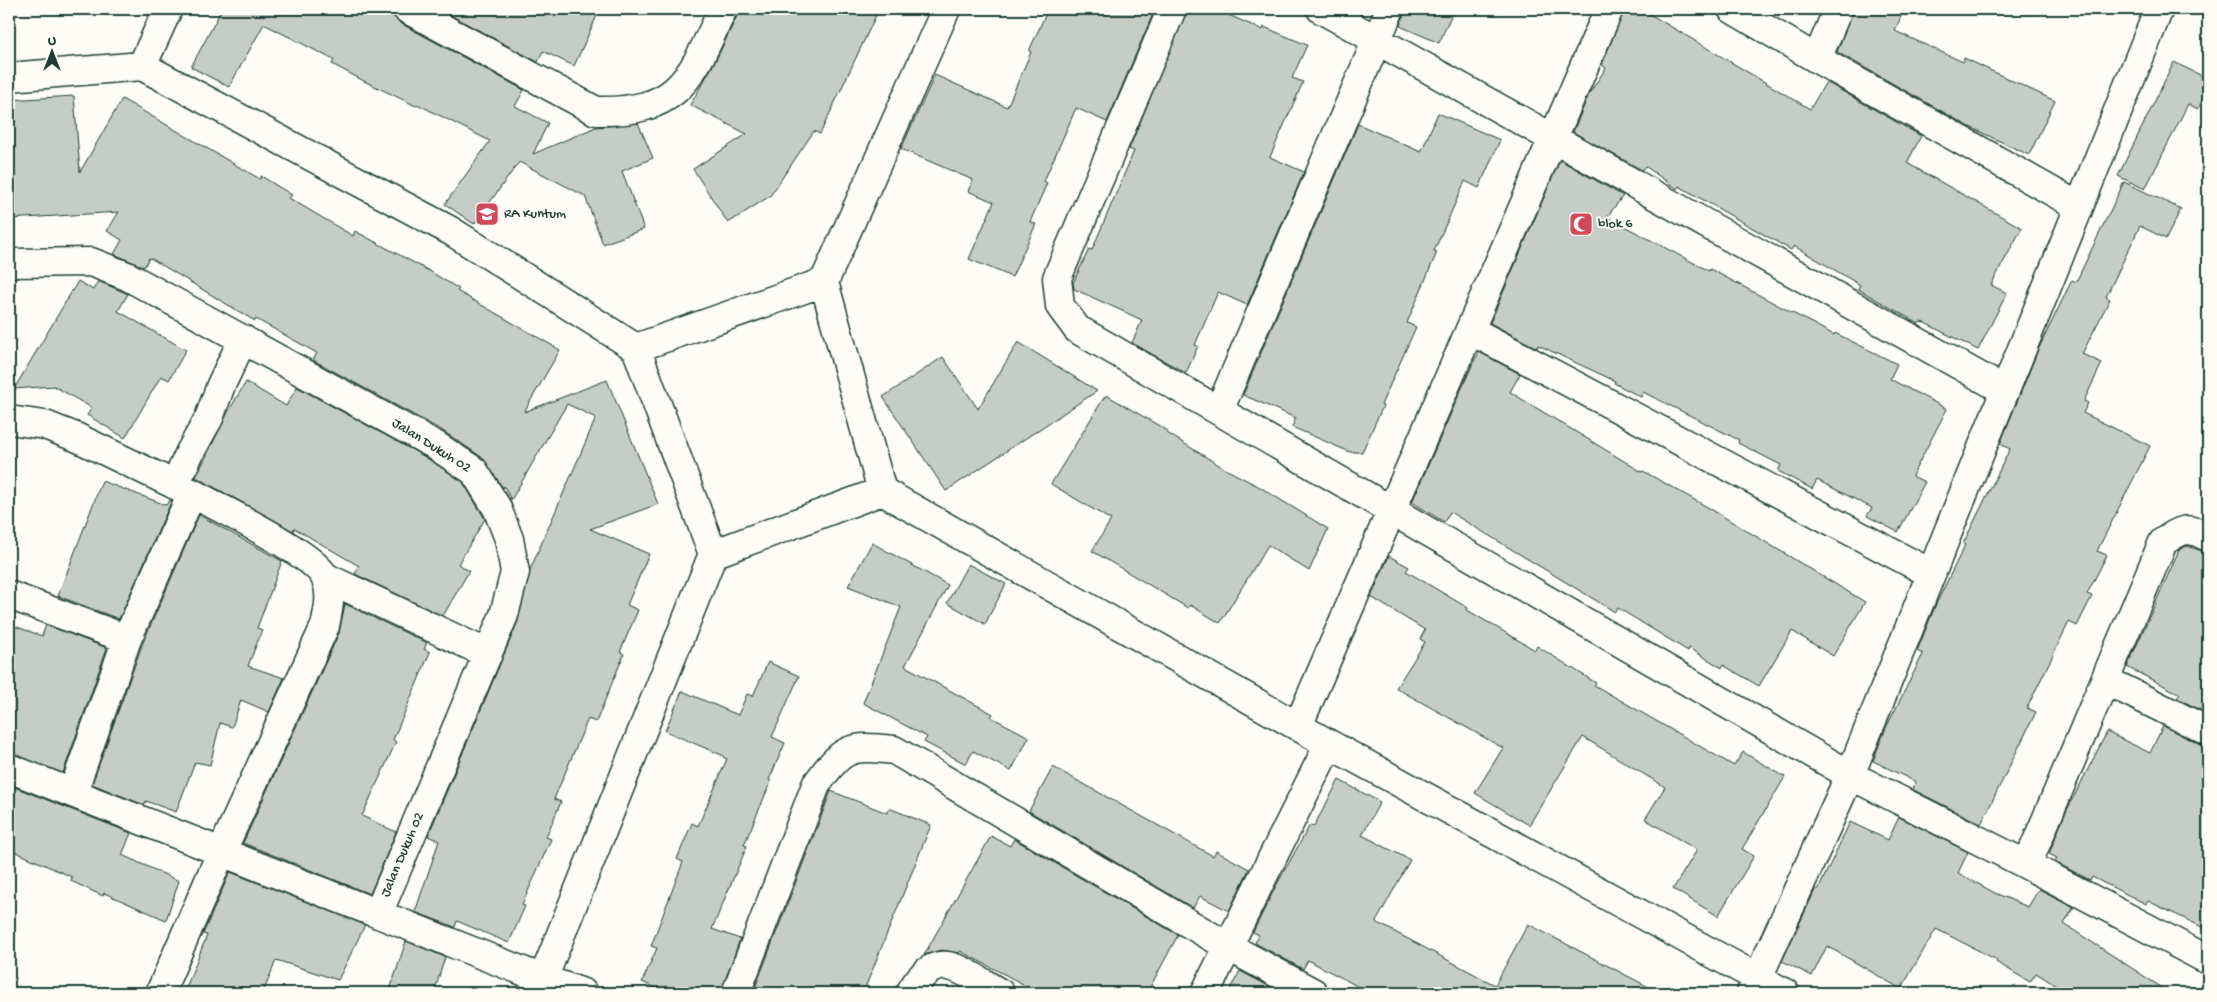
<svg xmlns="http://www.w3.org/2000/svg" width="2217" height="1002" font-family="'Gochi Hand',sans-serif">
<rect width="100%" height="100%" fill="#fdfcf7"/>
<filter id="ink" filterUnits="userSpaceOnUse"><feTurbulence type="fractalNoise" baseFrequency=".02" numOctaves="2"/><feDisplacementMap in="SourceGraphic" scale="10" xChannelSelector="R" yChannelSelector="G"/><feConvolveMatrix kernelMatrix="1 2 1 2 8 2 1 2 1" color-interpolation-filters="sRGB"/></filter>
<g filter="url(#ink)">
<!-- building -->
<path fill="#c6cdc7" stroke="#1f3d34" d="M222,9H391L394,17L400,23L524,90L515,106L548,123L533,154L596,127L638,123L653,158L622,171L644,229L603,244L585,196L519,162L474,224L445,204L490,141L417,104L416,106L362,80L332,64L334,60L264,24L229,87L191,67Z
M439,9H600L574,66L543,51L538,62Z
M738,9H879L820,134L814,131L770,196L728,223L693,169L747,134L690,105L716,60L737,16Z
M1048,9H1155L1107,122L1076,108L1044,181L1047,183L1030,222L1036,224L1012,277L969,259L994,202L968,191L973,180L901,149L935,75L1007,107L1031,52L1029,51Z
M1187,9H1215L1263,30L1264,27L1307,45L1292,78L1303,82L1270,157L1304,172L1247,305L1218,292L1195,345L1198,346L1186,373L1132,343L1142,320L1074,289L1073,283L1089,249L1092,250L1134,151L1129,149Z
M1405,9H1454L1439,43L1400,26Z
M1624,9H1641L1810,109L1826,82L1921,136L1907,163L2022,228L1991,285L2007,293L1978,350L1925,323L1920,322L1919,324L1858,289L1860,285L1794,246L1791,250L1679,186L1677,189L1645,166L1642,170L1573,132L1589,94L1606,68L1602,65Z
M1853,9H1904L1895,31L1963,62L1964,58L2055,101L2029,155L1968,126L1837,52Z
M2174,62L2208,79V88L2198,109L2188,104L2145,189L2118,176Z
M74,96L80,172L122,99L260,179L261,176L292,195L289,198L353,236L355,231L431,272L459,289L457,291L560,350L524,412L607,380L658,504L590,529L649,554L627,605L638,610L620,652L624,654L596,722L588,719L554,799L561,802L546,837L551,839L522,905L525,906L509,943L457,921L455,927L415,912L439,841L428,836L518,621L530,570L596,418L567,404L511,500L504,486L503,488L483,458L443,431L313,360L317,353L256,319L255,321L228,305L152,259L149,258L144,267L114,254L122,240L107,231L119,212L9,219V171L12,170L9,100Z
M1438,113L1500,140L1479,188L1465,181L1434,251L1437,252L1407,323L1416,327L1381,405L1383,406L1362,452H1350L1292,427L1296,418L1243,395L1358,124L1421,152Z
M1560,160L1623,196L1607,217L1709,271L1710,269L1834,335L1835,333L1897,364L1890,379L1947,409L1912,476L1925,482L1898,532L1867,516L1872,508L1817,480L1812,489L1778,471L1781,465L1738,443L1739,440L1643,392L1641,397L1614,383L1615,381L1538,345L1537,348L1490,323Z
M2124,182L2181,209L2166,239L2140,226L2106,297L2110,299L2082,354L2102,363L2084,401L2088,403L2083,413L2150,446L2097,551L2107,555L2087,594L2092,596L2077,626L2069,622L2027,708L2036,712L1981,824L1912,789L1916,782L1873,761L1885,730L1923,654L1917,651L1936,604L1965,545L1963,544L2010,449L2000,444L2038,350L2072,280L2076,282Z
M78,281L93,290L98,281L128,294L118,311L186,350L169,380L161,376L125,438L87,415L92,408L54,386L14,389Z
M1018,342L1097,391L946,491L883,397L943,357L978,409Z
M1479,352L1520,374L1510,392L1642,472L1643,471L1709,508L1865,602L1833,656L1792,631L1759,686L1723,665L1722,668L1689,648L1688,651L1618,608L1615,612L1450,512L1444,522L1412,502L1473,363Z
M246,382L286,406L297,387L427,458L463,482L485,519L458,564L469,571L443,616L355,574L359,566L294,528L293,531L196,477L228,412Z
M1105,396H1108L1168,431L1167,433L1227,470L1258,486L1328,529L1309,571L1268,545L1220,623L1190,605L1188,608L1092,551L1111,520L1051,484Z
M102,481L166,505L170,500H172L119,619L58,596Z
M199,515L282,561L257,628L262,630L248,666L284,678L269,712L241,700L232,727L220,723L210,765L195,762L176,812L146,801L144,805L92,784L142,645Z
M872,543L948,585L905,666L993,714L991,717L1029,737L1011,771L973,751L966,764L924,742L927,737L863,703L901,607L848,586Z
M2187,546L2208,553V714L2177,698L2180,694L2127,667L2179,550Z
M1389,556L1409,567L1406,571L1468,608L1467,610L1535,650L1537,646L1596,683L1594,685L1734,766L1743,752L1785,777L1742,849L1754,856L1718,916L1673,889L1697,850L1645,819L1665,787L1583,737L1529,825L1475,793L1503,748L1396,688L1425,642L1420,639L1425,630L1371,597Z
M968,564L1006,584L985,624L947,603Z
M345,604L427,643L424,649L430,652L393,740L396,742L362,816L396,832L370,894L243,843L339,633Z
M9,624L42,636L46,625L107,648L63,773L9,753Z
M768,662L799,676L772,737L785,743L769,780L771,781L744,845L747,846L712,929L740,939L721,993H667L642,982L657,948L651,946L683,862L677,859L692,823L698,826L727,759L723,757L724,756L665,731L682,691L738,715L747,694L753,696Z
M2163,726L2201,745L2208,747V930L2148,901L2146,904L2092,877L2090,880L2055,862L2057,858L2049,854L2064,816L2107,732L2150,753Z
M1053,767L1213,856L1216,851L1249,869L1229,911L1200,896L1193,908L1029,811Z
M1339,780L1380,802L1362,835L1410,860L1376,922L1495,985L1528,924L1660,993H1370L1308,960L1303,969L1255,943L1259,935L1253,932L1277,884L1310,825L1314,826Z
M9,785L131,833L122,855L179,881L166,920L104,893L103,896L71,881L72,877L9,849Z
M831,791L887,813L889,808L931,825L863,993H753Z
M1899,817L1968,852L1958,873L1995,893L2028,907L2039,889L2074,907L2064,924L2170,993H2068L2036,973L2030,982L1996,962L1997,960L1936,929L1901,989L1827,946L1812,976L1782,961L1816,888L1818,890L1850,822L1888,840Z
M991,836L1010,846L1014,839L1178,935L1147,993H1040L960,951L959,953L941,950L924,955Z
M230,872L365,925L338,980L276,960L263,993H184L207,935L203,934Z
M406,941L445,957L434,993H389Z
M1240,971L1282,993H1228Z"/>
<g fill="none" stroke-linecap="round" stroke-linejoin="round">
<!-- street casing -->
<g stroke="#1f3d34" stroke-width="31">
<path id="street" d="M407,9L596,111C682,113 691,76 723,9
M1172,9L1057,278L1060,306L1077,329L1850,775L2027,865L2163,542C2182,529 2187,526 2208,537
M1321,9L2004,390
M1732,9L1817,59L2078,206
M1817,59L1838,9
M142,66L451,231L636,348L824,282L946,9
M9,77L142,66L168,9
M9,263L91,262L127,276L435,445L474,471L497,508L509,539L515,572L504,615L378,914
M1470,330L1930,573
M1219,411L1390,9
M9,420L45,425L78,438L192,493
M175,485L190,452L209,418L221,385L243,339
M882,491L1329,744L1785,993
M713,554L882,491L824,282
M325,577L488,654
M9,595L127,639L192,493C219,508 313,553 325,577C333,594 328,610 325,626L221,853L160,993
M2105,680L2208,731
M1298,726L1609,9
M9,768L543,979L713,554L636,348
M73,792L127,639
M2027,865L2208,960
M543,979L583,993
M736,993L816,785C843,747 849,745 894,750L1229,947L1314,993
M910,993C937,944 963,972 1000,993
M1205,993L1329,744
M1751,993L1850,775L2159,9"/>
</g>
<!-- street -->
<use href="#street" stroke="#fdfcf7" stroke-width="28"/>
</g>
</g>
<!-- icons -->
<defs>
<g id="school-square" transform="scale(1.25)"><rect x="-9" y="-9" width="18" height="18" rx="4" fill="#d1495b" stroke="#fdfcf7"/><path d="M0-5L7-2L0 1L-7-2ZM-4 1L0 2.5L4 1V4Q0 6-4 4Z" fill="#fff"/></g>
<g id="mosque-square" transform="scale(1.25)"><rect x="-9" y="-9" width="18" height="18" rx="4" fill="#d1495b" stroke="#fdfcf7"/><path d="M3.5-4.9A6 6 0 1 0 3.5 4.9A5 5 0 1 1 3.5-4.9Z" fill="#fff"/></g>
</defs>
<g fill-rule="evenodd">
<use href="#school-square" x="487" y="214"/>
<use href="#mosque-square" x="1581" y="224"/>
</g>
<g text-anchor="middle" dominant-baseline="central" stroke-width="4" stroke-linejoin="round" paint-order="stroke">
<!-- poi labels -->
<g font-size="14" fill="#1f3d34" stroke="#fdfcf7" text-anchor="start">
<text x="504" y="214">RA Kuntum</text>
<text x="1598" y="224">blok 6</text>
</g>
<!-- street labels -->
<g font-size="14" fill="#1f3d34" stroke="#fdfcf7">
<text transform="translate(431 446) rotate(32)">Jalan Dukuh 02</text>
<text transform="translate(403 855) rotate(-67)">Jalan Dukuh 02</text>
</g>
</g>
<!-- margin -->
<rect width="2217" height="1002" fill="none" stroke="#fdfcf7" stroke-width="30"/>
<rect x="15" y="15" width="2187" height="972" fill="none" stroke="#1f3d34" stroke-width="2" filter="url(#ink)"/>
<!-- north arrow -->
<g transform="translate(52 52)" stroke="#fdfcf7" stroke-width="4" paint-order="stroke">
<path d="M0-4L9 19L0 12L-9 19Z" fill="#1f3d34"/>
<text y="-8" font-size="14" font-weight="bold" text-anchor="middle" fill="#1f3d34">U</text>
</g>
</svg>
